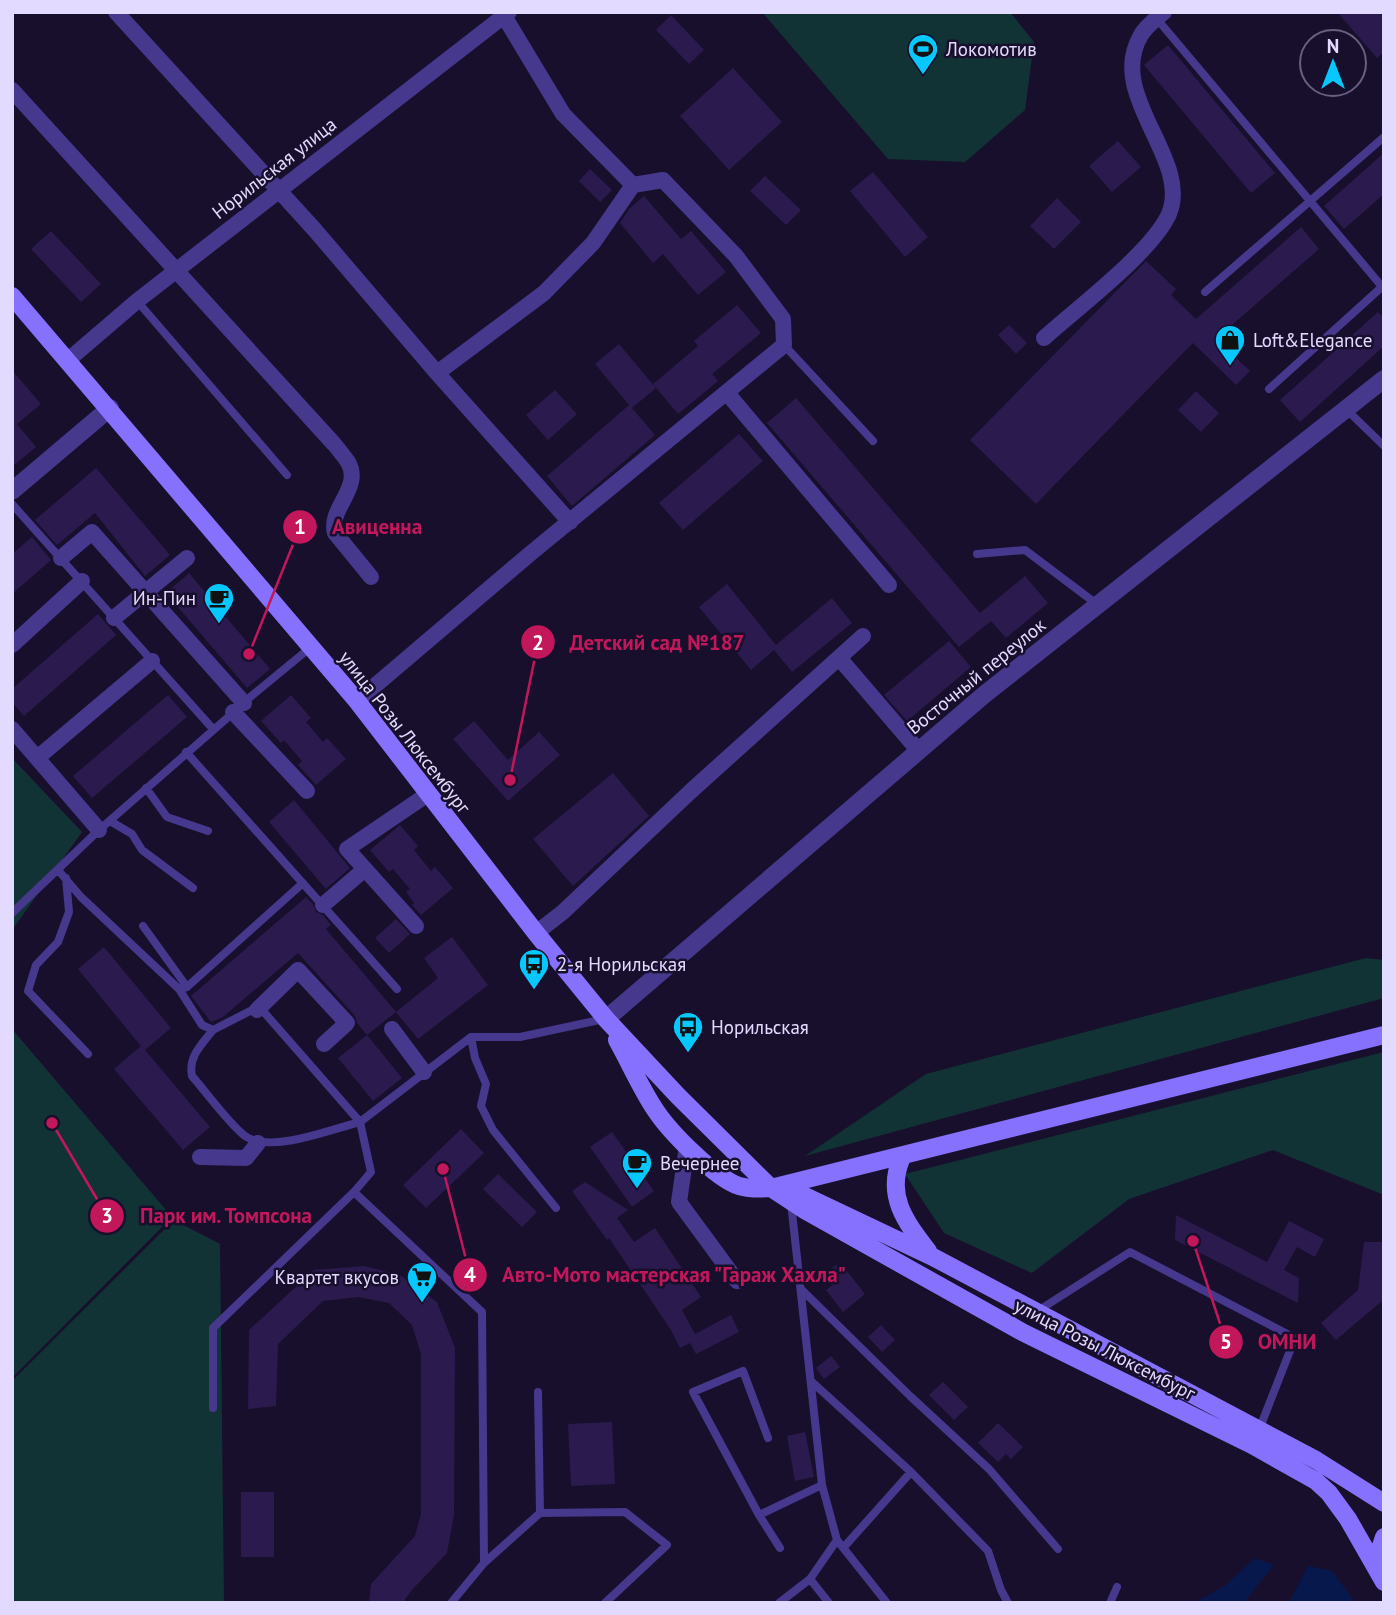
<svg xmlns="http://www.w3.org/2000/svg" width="1396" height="1615" font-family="'PT Sans',sans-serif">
<rect width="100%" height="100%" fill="#180f2c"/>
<!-- green -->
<path fill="#123336" d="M762,12H1010L1034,42L1025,110L965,162L888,159Z
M12,758L82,832L12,930Z
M1366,958L1384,960V998L805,1156L926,1074Z
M12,1029L172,1217L12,1378Z
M1384,1052V1195L1273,1150L1129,1199L1032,1273L944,1233L905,1174Z
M174,1220L220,1244L224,1603H12V1381Z"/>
<!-- water -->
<path fill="#07184d" d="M1255,1558L1274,1565L1244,1603H1194L1226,1585Z
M1308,1566L1332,1571L1356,1603H1289Z"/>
<!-- building -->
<path fill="#2b1a4e" d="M1337,12H1379L1384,18V52L1377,58Z
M671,15L704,50L689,64L656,30Z
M1168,45L1275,173L1251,193L1144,65Z
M733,68L782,122L729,170L680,116Z
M1118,141L1141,167L1112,192L1089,166Z
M1384,153V194L1344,229L1324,206Z
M590,169L612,190L600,202L579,181Z
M873,172L928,237L905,257L850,191Z
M765,176L801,210L786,225L750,191Z
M644,196L681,239L691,231L726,272L698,295L663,254L653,263L620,223L629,209Z
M1057,198L1081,222L1054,249L1030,226Z
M1301,227L1319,249L1216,339L1250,371L1236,385L1193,343L1036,504L970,440L1146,261L1176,289L1171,295L1196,319Z
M51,231L101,284L81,302L31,249Z
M737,305L761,333L712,374L718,381L678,414L653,384L698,346L694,341Z
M1378,312L1384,318V346L1300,422L1280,400Z
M1009,325L1027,343L1016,354L998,335Z
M619,344L656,388L632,408L655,435L572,506L547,476L629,405L595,364Z
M12,370L41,404L17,424L36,447L12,467Z
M555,390L577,414L548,440L526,415Z
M1196,391L1219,413L1201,432L1178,410Z
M796,398L980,613L1025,576L1048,603L1006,638L991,621L959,647L767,423Z
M739,434L763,461L683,530L659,503Z
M96,468L170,555L145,576L95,513L57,545L35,520Z
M32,537L51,560L12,594V554Z
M189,573L270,669L247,688L166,593Z
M727,584L776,645L832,598L852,623L792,672L774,650L751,670L699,607Z
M98,614L116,635L24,716L12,702V689Z
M949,641L971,667L907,721L884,695Z
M168,695L187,717L92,798L73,776Z
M291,695L311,718L306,722L323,742L327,738L346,759L316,785L298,765L302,761L284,740L281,743L261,721Z
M474,721L508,760L539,732L560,755L508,801L453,739Z
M613,773L649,816L573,886L533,839Z
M294,800L350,868L326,889L269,822Z
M400,825L418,846L414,850L431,871L435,867L453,888L421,915L412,905L414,903L406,892L410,889L393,869L389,872L370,850Z
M306,897L313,904L316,912L323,915L331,925L326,929L396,1012L367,1035L357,1023L355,1016L298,953L223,1017L211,1022L191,996Z
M396,919L410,934L389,953L375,938Z
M452,937L488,985L418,1039L396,1012L438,978L424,958Z
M104,947L171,1028L145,1050L210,1127L183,1150L114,1069L141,1046L144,1050L78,969Z
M367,1035L402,1078L373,1101L338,1058Z
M461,1129L484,1153L426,1208L403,1185Z
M612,1132L654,1191L632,1207L590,1147Z
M498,1174L537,1212L522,1227L483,1189Z
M585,1182L628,1210L617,1218L634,1242L655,1228L701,1297L682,1310L695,1334L731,1315L739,1332L696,1354L690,1343L680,1348L671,1330L609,1238L607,1240L572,1191Z
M1176,1215L1267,1262L1289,1221L1324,1239L1315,1257L1297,1247L1284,1270L1299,1278L1298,1303L1175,1240Z
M1364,1242H1384L1382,1301L1336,1340L1321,1323L1358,1290Z
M836,1265L843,1274L847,1271L865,1294L843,1312L826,1290L835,1283L827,1272Z
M364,1266L400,1275L437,1302L455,1348L454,1515L447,1553L412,1590L405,1599V1603H369L371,1584L415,1536L421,1514V1354L412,1325L389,1303L358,1297L323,1301L278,1344L276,1406L248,1409L249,1330L314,1270Z
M881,1325L895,1340L882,1352L868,1337Z
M831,1356L840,1367L824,1379L816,1368Z
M943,1382L968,1407L954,1420L929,1395Z
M612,1422L615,1484L571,1486L568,1424Z
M998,1423L1023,1447L1011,1459L1006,1454L998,1462L978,1443Z
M805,1432L814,1477L795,1481L787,1436Z
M241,1492H274V1557H241Z"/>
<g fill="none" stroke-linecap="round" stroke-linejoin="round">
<!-- service -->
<path stroke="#45388d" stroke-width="8" d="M1157,19L1384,289
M1205,292L1384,137
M137,301L287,475
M784,345L873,441
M1269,389L1384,285
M1347,410L1384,446
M12,504L213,729
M977,554L1025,550L1098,605
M243,703L311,647
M186,752L397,989
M146,788L167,817L208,831
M110,821L132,834L142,850L193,888
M58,870L81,897L179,989L187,987L303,883
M66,878L69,912L58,942L36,965L28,991L88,1054
M12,913L99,830L234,712
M143,926L187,987
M179,989L202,1025L213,1030L252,1010L263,1011L360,1122L471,1037H520L604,1019
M213,1030C201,1045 188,1057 192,1076C206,1092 230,1125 245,1136C270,1154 332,1129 360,1122L371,1172L354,1192L482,1312L484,1563
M471,1037L475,1058L486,1084L481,1106L493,1130L556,1208
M791,1203L822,1485L837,1540L887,1603
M802,1290L910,1396L989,1469L1058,1549
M1036,1312L1130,1252L1295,1338L1259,1430
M812,1382L911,1472L988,1551L1001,1590L1008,1603
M538,1392L540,1513
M213,1408V1328L354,1192
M768,1438L743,1371L693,1392L759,1515L822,1485
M759,1515L780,1548
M844,1547L911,1472
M810,1579L829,1603
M451,1603L484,1563L540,1513L625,1512L667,1545L605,1603
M779,1603L810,1579L837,1540
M1110,1603L1117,1587"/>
<!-- minor -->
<path stroke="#45388d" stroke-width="16" d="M116,12L314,229L437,373L570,522
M12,90L334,444C339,450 344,456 348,462C363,488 328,508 335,533L371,577
M1044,338C1077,308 1152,252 1169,214C1192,159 1105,95 1141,35C1146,26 1156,19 1164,12
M67,361L137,301L509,12
M437,373L544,293L593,243L633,185L563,114L504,16
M727,393L889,585
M61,558L92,532L244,703
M114,618L187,558
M12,645L82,581
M840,659L918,750
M357,701L531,553L784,345L783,319L736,256L663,180L633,185
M233,712L307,791
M12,729L99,830
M37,758L152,661
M323,905L365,869
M416,926L347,849L428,794
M536,933L563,912L691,791L863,636
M257,1010L298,970L347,1023L324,1044
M392,1029L424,1072
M687,1146L679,1202L737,1281
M200,1157L246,1158L258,1143"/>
<!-- tertiary -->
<path stroke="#45388d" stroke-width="18" d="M12,491L110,408
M606,1019L985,694L1384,379"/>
<!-- secondary -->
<path stroke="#8671ff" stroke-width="18" d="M12,296L357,701L536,933L606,1019L678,1096L771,1188L806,1211L1024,1333L1252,1445L1316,1481L1329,1493L1348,1519L1384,1582
M617,1040C630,1063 641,1089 656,1111C670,1132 715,1178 739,1186C750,1189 760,1189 771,1188L1384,1035
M902,1157C885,1195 905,1221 928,1251
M785,1190L794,1191L931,1256L1316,1460L1384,1503
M1384,1537L1380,1549L1384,1571"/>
</g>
<!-- icons -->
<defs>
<g id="stadium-pin" transform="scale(1.575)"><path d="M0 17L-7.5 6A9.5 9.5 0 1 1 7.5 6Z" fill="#06c8ff" stroke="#180f2c"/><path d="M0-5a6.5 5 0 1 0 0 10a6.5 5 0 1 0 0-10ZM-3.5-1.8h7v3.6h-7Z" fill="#111"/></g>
<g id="shop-pin" transform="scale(1.575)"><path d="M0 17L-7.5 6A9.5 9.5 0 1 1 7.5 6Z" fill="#06c8ff" stroke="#180f2c"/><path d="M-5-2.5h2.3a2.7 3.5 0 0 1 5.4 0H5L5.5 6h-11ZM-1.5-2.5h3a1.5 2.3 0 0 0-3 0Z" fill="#111"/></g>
<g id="cafe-pin" transform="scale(1.575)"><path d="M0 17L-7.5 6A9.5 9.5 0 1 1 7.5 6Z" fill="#06c8ff" stroke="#180f2c"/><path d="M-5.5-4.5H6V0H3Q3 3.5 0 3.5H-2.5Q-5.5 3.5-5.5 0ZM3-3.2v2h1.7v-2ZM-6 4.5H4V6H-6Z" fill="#111"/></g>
<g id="bus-pin" transform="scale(1.575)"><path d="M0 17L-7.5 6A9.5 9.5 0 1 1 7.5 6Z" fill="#06c8ff" stroke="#180f2c"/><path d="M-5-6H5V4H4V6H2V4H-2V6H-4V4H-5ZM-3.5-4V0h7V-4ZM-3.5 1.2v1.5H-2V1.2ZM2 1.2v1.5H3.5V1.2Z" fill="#111"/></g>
<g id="supermarket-pin" transform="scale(1.575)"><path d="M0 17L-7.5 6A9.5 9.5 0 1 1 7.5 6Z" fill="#06c8ff" stroke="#180f2c"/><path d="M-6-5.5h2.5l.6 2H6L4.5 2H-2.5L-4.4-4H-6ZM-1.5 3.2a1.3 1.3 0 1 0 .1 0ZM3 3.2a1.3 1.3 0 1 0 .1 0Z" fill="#111"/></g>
</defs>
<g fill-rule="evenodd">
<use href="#stadium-pin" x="923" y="49"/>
<use href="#shop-pin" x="1230" y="340"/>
<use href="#cafe-pin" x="219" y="598"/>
<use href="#bus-pin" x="534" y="964"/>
<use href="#bus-pin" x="688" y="1027"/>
<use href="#cafe-pin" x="637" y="1163"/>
<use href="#supermarket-pin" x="422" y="1277"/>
</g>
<g text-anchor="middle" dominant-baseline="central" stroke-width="5" stroke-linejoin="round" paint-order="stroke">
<!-- poi labels -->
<g font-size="19" fill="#e3daff" stroke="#180f2c" text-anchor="start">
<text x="946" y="49">Локомотив</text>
<text x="1253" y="340">Loft&amp;Elegance</text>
<text x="196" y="598" text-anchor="end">Ин-Пин</text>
<text x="557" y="964">2-я Норильская</text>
<text x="711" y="1027">Норильская</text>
<text x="660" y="1163">Вечернее</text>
<text x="399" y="1277" text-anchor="end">Квартет вкусов</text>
</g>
<!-- street labels -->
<g font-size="19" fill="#e3daff" stroke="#180f2c">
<text transform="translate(274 168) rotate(-38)">Норильская улица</text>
<text transform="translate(976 676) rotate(-39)">Восточный переулок</text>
<text transform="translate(405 732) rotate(52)">улица Розы Люксембург</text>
<text transform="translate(1105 1349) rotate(27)">улица Розы Люксембург</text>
</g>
</g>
<!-- callouts -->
<path fill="none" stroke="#c2185b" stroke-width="2.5" d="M249 654L300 527M510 780L538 642M52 1123L107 1216M443 1169L470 1275M1193 1241L1226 1342"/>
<g fill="#c2185b" stroke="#180f2c" stroke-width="2.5">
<circle cx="249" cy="654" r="7"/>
<circle cx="510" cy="780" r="7"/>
<circle cx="52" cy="1123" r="7"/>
<circle cx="443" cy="1169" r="7"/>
<circle cx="1193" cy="1241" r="7"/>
<circle cx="300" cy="527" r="18"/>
<circle cx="538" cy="642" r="18"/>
<circle cx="107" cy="1216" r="18"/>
<circle cx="470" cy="1275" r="18"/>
<circle cx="1226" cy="1342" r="18"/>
</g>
<g font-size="21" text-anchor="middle" font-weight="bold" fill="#fff">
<text x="300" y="534">1</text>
<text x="538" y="650">2</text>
<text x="107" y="1223">3</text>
<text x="470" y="1282">4</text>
<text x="1226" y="1349">5</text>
</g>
<g font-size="21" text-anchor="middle" font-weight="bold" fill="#c2185b" stroke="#180f2c" stroke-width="5" stroke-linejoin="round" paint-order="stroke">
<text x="377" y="534">Авиценна</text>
<text x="657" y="650">Детский сад №187</text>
<text x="226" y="1223">Парк им. Томпсона</text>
<text x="674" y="1282">Авто-Мото мастерская "Гараж Хахла"</text>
<text x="1287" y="1349">ОМНИ</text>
</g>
<!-- border -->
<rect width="1396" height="1615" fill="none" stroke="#e3daff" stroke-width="28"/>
<!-- north arrow -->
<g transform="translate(1333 63)"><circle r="33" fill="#180f2c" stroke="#696080" stroke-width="2"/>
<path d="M0-5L12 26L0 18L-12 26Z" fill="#06c8ff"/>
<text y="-10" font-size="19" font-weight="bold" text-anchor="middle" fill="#e3daff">N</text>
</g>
</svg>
